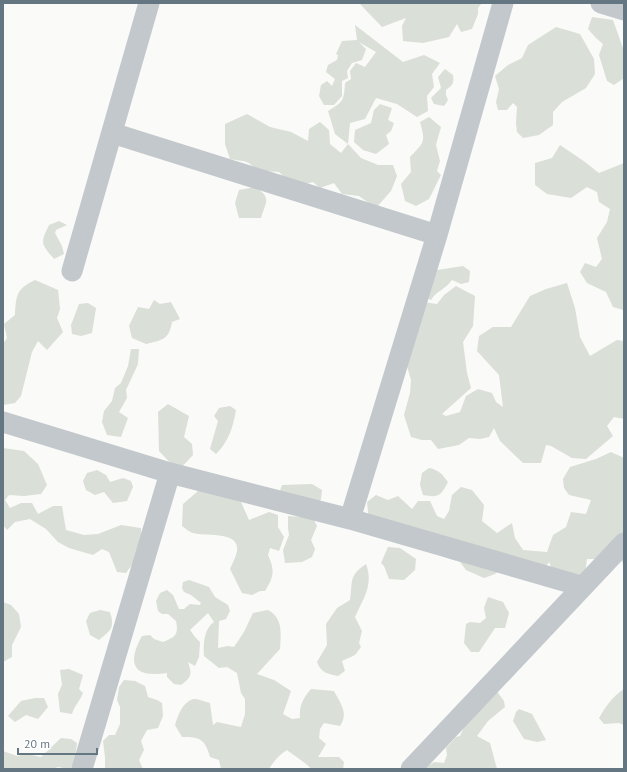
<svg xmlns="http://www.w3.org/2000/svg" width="627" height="772" font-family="'PT Sans',sans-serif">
<rect width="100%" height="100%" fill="#fafaf8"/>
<!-- green -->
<path fill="#dadfd7" d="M359,3H482L478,8V14L472,29L461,32L457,24L449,37L423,43L403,41L402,26L406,18L382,27Z
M592,17L613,20L624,51V78L614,85L607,81L599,55L603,44L596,38L588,29Z
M355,25L403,62L424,55L440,63L432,74L434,87L427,96L428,111L417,117L397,104L376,98L365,119L350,123L348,144L361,158L378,165H393L397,176L391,191L376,208L359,196L342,194L334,183L320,188L313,182L302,185L288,180L279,172L266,171L258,174C249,159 246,162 230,159L225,144V124L247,114L270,127L291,132L308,141L309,129L320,122L329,130L330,144L341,153L348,144L335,134L328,111C343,102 344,101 345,83L351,79L350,71L356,63L365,67L376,52L359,42L366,49L362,60L352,63L347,71L348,78L342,81V96L334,105H324L319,96L321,85L327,81L332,86L335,79L326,72L328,65L337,60L338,55L336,54L342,41L357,40Z
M556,27L580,34L594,59L595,74L586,88L562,102L553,112V125L539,135L523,138L517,132L516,123L517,107L513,103L507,110H498L496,102L499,89L495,76L508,65L522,58L528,45Z
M445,69L453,75C454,83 453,85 446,90V95L448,100L444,106L434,104L431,98L441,88L438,77Z
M380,104L392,108L388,120L394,123L391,131L386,135L389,144L376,154L363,150L354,142L355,130L371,123L374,110Z
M429,117L441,127L436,145L440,161L437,171L441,175L429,199L416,206L405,201L401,184L411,172L410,157C424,142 426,143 420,122Z
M560,145L585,162L599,173L624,163V309L623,310L613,307L606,292L587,283L580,272L585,263L596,267L602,259L597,238L607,222L610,209L599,202L597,192L587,187L571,198L547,194L535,185V163L552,158Z
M255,187C272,198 266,201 261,218H239L235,203L239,190Z
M59,221L67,225L56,230L55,233L62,246L64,254L54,259C41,243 40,244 49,225Z
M463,266L470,271L469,282L461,284L452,280C445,290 436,291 431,300L423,296L431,271Z
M35,280L58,290L60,309L57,318L63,332L47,350L38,341L32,352L21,396L15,403L3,405V344L7,338L4,324L15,315C16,296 16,289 35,280Z
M567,283L575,308L580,337L590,356L617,340L624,341V419L614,417L607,426L613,436L586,459L572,458L551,446L546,445L541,463H523L500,441L494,428L489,437L480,439L469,438L459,445L438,449L431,440H422L411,437L404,415L410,393L411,380L406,363L422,302L437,304L444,295L456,286L475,296L473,326L463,342L467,373L471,388L442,414L446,416L460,412L466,396L478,389L492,393L496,402L503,407L499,375L477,351L479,336L493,327H511L530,296L546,289Z
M154,300L160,304L171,302L180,319L172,322C169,340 162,340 146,344L132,338L129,326L138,307L149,309Z
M88,303L96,308L92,333L81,336L72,334L71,325L79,304Z
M131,349H139L138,364L126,390L127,398L119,412L128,418L121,437L107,435L102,422L104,411L112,401L115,388L121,383L128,366Z
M168,404L189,416L184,437L192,444L193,455L178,471L159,451L158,412Z
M230,406L236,410C233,427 229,441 216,454L210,449L218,421L214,416L219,408Z
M3,448L24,451L38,464L47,485L41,494L24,496L9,495L5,500L10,508L21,503H32L38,514L53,506H62L66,530L84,535L98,534L121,525L141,528C141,549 139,557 126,573L117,572L109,552L102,549L93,555L69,548L58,542L46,529L30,519L15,522L7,530L3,525Z
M611,452L624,458V567L619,552L601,559H587L585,574L570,578L553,571L549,562L543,570L502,568L495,574L484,578L466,570L460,562L447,558L369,522L367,502L376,495L388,500L398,496L412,509L418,501H430L437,516L444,519L449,511L452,495L461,487L472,490L484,505L482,521L497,533L512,523L515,538L523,550L547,552L553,535L566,527L571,512L586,514L591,500L569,495L564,488L563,479L570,467L596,459Z
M429,468C439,470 442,474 448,482C441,496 438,498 423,495L420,485L422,473Z
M97,470L106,475L110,482L123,478L131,481L133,487L127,501L113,503L104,492L95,495L86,490L83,481L87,473Z
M312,484L322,490L321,499L314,508L278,496L282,485Z
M205,485L241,502L249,520L269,512L278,515V527L284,537L279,551L270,548L268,555C275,570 274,577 265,591H260L252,595L242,593L230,569C232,564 236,557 237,551C240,530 204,537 193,533C189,532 185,528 182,526L183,504Z
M288,516L313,518L317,526L311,540L315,549L312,557L302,562L285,563L283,550L289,535L288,528Z
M388,547L400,548L416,559L415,570L404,580L389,579L384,566L381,563Z
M366,564C374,585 363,599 355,617L362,631L359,643L361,647L355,655L342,661L345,671L338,676C328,674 321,673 317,662L327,645L326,624L337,608L350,600C353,582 348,576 366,564Z
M189,580L209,587L215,597L228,605L230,611L226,619L219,621L218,648L228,646L234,647L244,632L253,613L268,610C283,618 281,633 280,649L257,674L274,680L291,691L283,714L292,719L300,718C299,706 303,698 311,689L334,691C340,703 349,713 340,726L324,723L320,729L319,738L326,744L318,757H339L344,762L343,769H311C308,764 293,755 287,750C279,755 274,761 269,769H221L219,760L210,757C205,739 200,737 182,737L175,725C178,716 183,700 195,699C199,699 205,702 210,703L213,725L217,722L241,727L245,714V699L241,693L237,673L227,667L219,668L204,656C203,644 204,629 214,622L208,613L190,630L195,637L200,642L199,657L195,666L188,662C192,674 192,677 181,685L174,684L167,677V673C134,678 126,665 142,636L150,635L154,639L163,642C175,637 179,635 176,621L168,614H162L158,611L156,601L160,593L167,590L173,595L179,609H184L190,604L200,605L201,603L191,595L184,592L182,588L183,582Z
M488,597L503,602L509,613L505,628H495L479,652H471L464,643L466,624L470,622L480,623L486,618L484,608Z
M3,602L11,605L19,614L21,627L12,645V657L3,662Z
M100,610L110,612C115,628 111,630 99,640L90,635L86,621L90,613Z
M69,669L83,675L79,689L83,693C80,701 74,706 72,714L60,712L58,694L62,685L60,670Z
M124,680L135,681L145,686L148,697L157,700L162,703L163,716L158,728L147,730L141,741L144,750L139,760L143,769H105V757L103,741L109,735H115L120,724V707L117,700L119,687Z
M624,689V725L619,723L604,724L599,718C606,706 612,697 624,689Z
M496,690L504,701L505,707L488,721L477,736L490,743L497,769H423L434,762L444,763L447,755L446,748L456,737L460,736L465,725Z
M35,698H44L48,707L38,719L26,715L15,722L8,716L21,701Z
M519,709L532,714L546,740L537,742L524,739L513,721L516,712Z
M61,738L71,739L77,743L75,757L76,764L69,769L58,767L53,769H3V751L17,756L27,754L41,757Z"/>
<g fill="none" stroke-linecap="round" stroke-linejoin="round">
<!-- street -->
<path stroke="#c3c8cc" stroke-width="21" d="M601,3L624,10
M112,133L437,235
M72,271L149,3
M3,422L170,473L350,519L581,586
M350,519L437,235L503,3
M82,769L170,473
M411,769L624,543"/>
</g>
<!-- border -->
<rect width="627" height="772" fill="none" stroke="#657683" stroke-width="8"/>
<!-- scale -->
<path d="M18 748v6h79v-6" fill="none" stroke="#657683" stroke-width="2"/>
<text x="24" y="748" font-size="12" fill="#657683" stroke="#ffffff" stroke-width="3" paint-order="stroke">20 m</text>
</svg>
